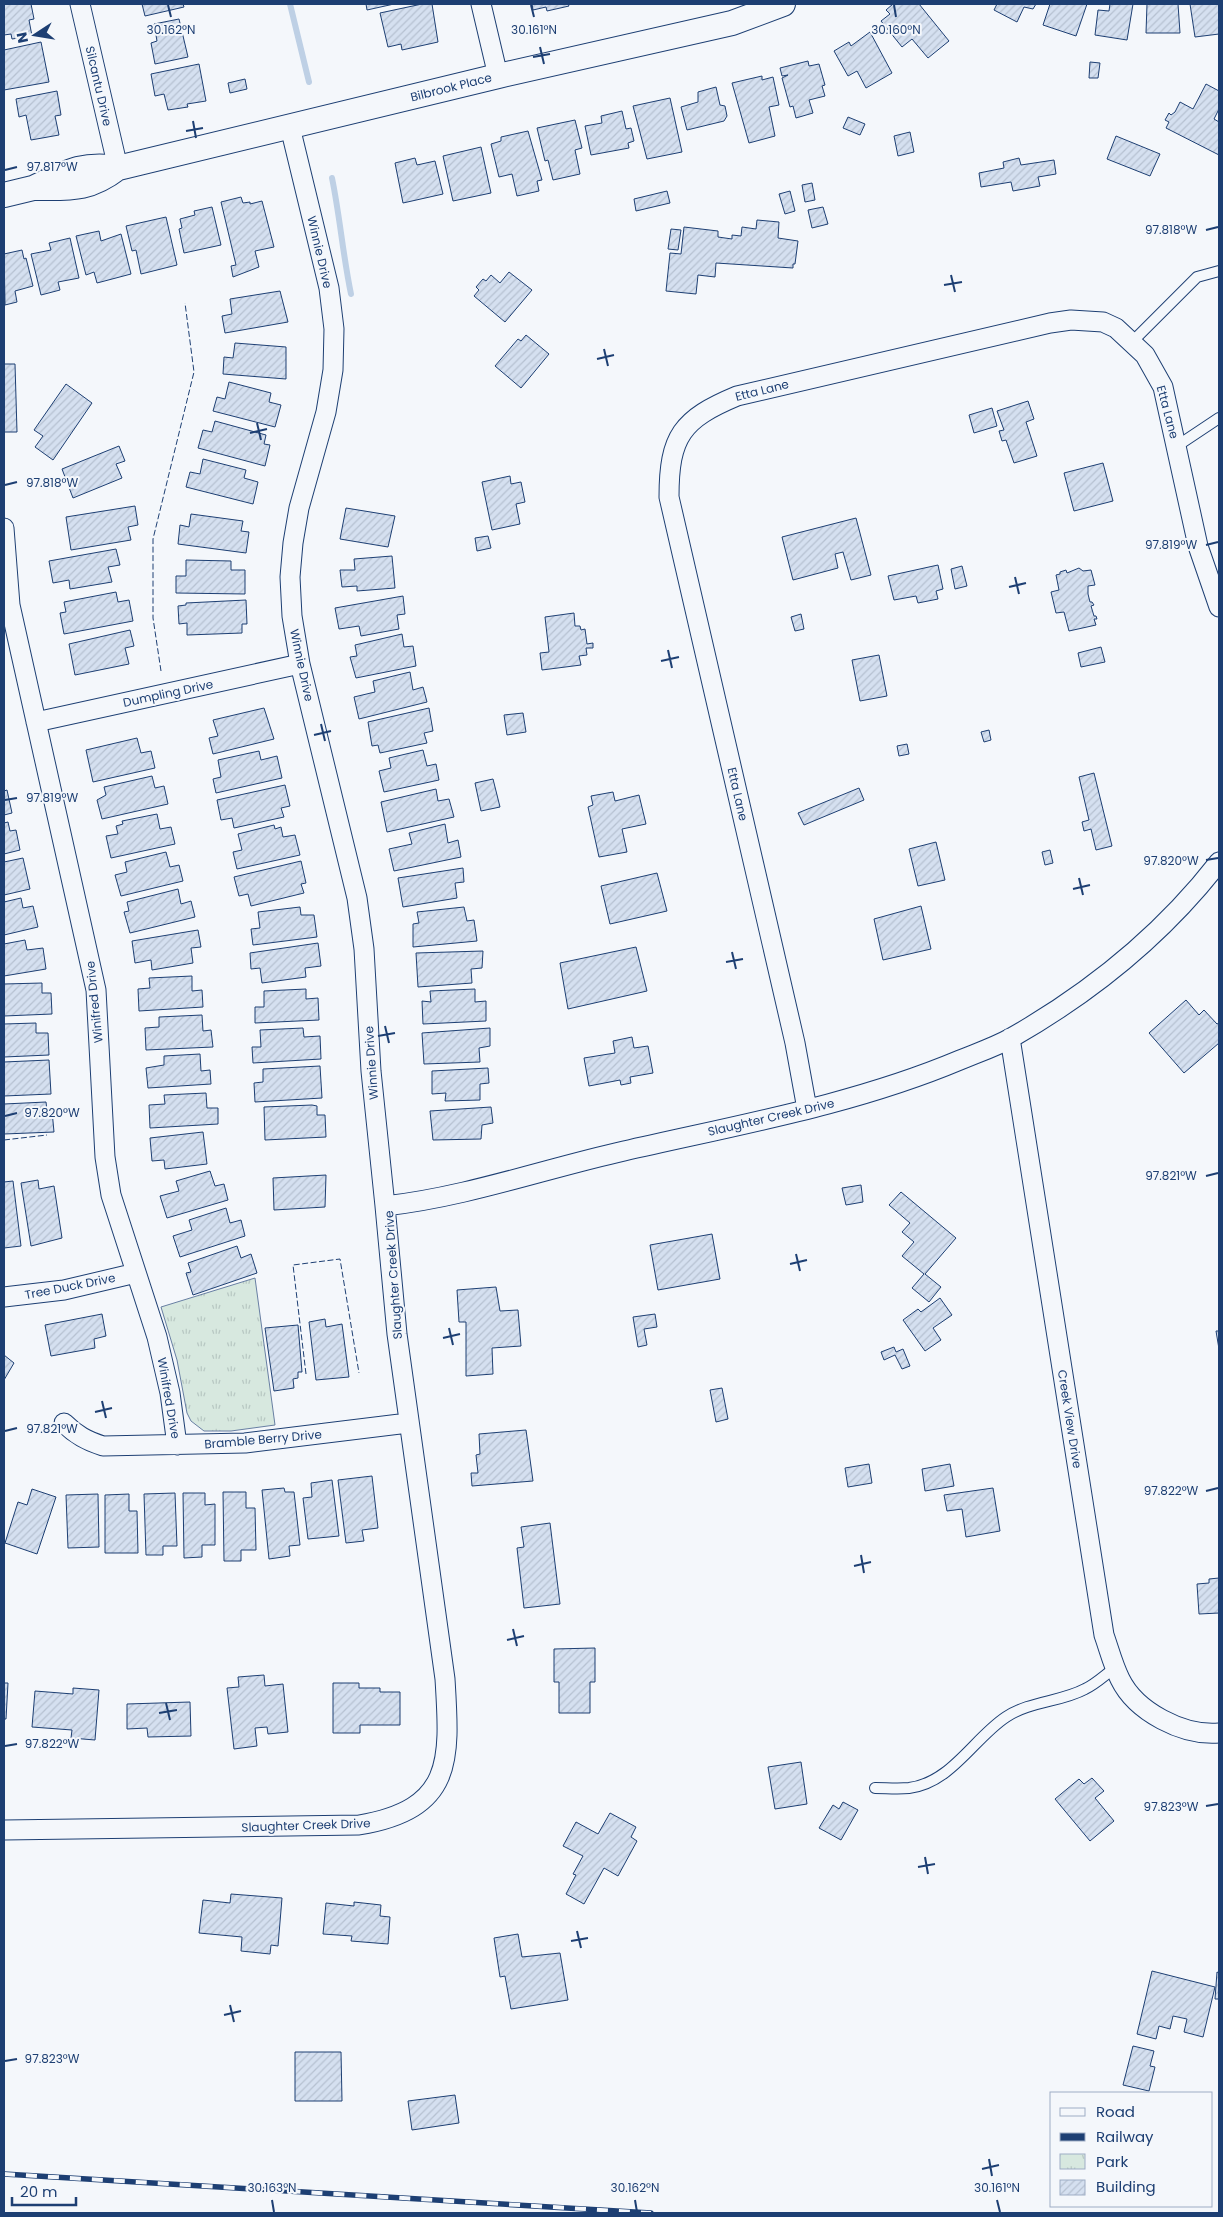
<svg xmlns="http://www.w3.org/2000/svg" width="1223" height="2217" font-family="Poppins,sans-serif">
<defs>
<pattern id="park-tufts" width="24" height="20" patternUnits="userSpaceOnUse" patternTransform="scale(1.25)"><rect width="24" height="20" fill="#d7e8df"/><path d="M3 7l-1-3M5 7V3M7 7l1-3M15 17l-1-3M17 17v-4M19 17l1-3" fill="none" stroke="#b8c8c3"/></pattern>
<pattern id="building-hatch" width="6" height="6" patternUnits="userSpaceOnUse" patternTransform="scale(1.25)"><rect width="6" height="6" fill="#d5e0f0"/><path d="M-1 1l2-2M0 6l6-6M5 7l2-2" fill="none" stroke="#b6c1d1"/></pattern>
</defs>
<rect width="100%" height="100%" fill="#f4f7fb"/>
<!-- park -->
<path fill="url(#park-tufts)" stroke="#687fa3" d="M255,1278L275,1425L231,1431H204L191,1421L187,1413L177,1360L161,1307Z"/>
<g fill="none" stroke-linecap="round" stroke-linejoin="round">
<!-- stream -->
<path stroke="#bed0e5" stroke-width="6" d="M290,4L309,82
M332,178C340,217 343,256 351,294"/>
</g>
<!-- building -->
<path fill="url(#building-hatch)" stroke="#1d3f73" d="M4,4H31L34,19L29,20L32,36L12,39L11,34L4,35Z
M142,4H183L184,7L145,16Z
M366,4H394L367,10Z
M422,4H432L438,42L402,50L401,44L388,47L380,13Z
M532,4H568L569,6L547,11L546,7L533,10Z
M893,4H919L949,41L928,58L912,39L902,47L881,21L890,14L886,10Z
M997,4H1036L1033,9L1024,7L1017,22L994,10Z
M1050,4H1087L1076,36L1043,25Z
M1110,4H1133L1127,40L1095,35L1098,10L1109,11Z
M1147,4H1178L1180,33H1146Z
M1190,4H1219V34L1195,37Z
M179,19L188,57L155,64L151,43L157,41L154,24Z
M870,32L892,73L866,88L857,71L848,76L834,51L849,42L851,46Z
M41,42L49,82L4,90V50Z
M808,61L809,66L819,64L825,85L822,86L825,96L809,100L813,113L796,118L793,106L790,107L782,78L788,75L782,76L780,68Z
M1090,62L1100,63L1098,78H1089Z
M199,64L206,101L187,104L188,107L168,110L164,94L155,96L151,74Z
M762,76V80L773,77L779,105L769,107L775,136L749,143L732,83Z
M245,79L247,89L230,93L228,83Z
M1206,84L1219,91V109L1214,119L1219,122V155L1166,128L1169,122L1165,120L1169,113L1171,115L1175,112L1180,102L1193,109Z
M716,87L720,105L725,106L727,116L724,121L687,130L681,107L698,102V92Z
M57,91L61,115L55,116L59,135L31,140L26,115L19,117L16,99Z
M670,98L682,152L647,159L633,106Z
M622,111L626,129L631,128L634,141L628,143L629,148L591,155L585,126L602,123L601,116Z
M848,117L865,124L860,135L843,128Z
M575,120L582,148L575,150L580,174L553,180L548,160L545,161L537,128Z
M528,131L542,180L537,181L539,191L517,196L512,174L499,177L491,144L501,141V137Z
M910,132L914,152L898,156L894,136Z
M1116,136L1160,154L1150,176L1107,159Z
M481,147L491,193L453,201L443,156Z
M415,158L417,165L435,161L443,194L403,203L395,163Z
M1019,158L1021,165L1054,160L1056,174L1038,177L1040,186L1013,191L1011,182L981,187L979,173L1004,168L1003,162Z
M812,183L815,200L805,202L802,185Z
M667,191L670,203L636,211L634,199Z
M790,191L795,211L785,214L779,194Z
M241,197L243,203L250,202V204L262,201L274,247L255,251L259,267L233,277L231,266L236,265L221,202Z
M212,207L221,245L184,253L179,229L182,228L180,219L195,215L194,211Z
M823,207L828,224L812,228L808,210Z
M166,217L177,265L141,274L136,250L132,251L126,226Z
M757,220L779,222L778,238L798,241L795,264H793V268L716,263L715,277L698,275L696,294L666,291L670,253L681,254L684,227L718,231V237L732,239V235L741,236L742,227L756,229Z
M671,229L681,230L678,250L668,249Z
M99,231L101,241L121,234L131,274L97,283L94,272L86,275L76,236Z
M70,238L79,278L58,282L60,290L41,295L31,254L51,250L49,243Z
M22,250L24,259L26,258L33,286L15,291L17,302L5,305L4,254Z
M509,272L532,290L505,322L474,296L479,290L476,287L483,279L486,281L491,275L500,283Z
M280,291L288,322L225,333L222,316L232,314L230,299Z
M526,335L549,354L521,388L495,366L518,339L521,341Z
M235,343L286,347V379L223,374L224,357L233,358Z
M4,364H15L17,432H4Z
M229,382L271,393L269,402L281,405L275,427L213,411L217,397L225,399Z
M66,384L92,403L53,460L35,447L43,436L34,430Z
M1028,401L1034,419L1026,422L1037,456L1014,463L1006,440L1002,441L999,431L1004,430L997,411Z
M992,408L997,426L974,433L969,415Z
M215,421L266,435L264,444L270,445L265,466L198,448L203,430L212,432Z
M119,446L125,461L116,464L122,478L73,498L62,469Z
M203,459L246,470L244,478L258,482L253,504L186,487L190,472L200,474Z
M1103,463L1113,501L1074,511L1064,473Z
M510,476L511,484L521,482L525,502L516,504L520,524L492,530L482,482Z
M135,506L138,525L128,527L131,540L71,550L66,517Z
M346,508L395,516L388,547L340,539Z
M191,514L243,521L241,531L249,532L246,553L178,544L180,525L189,527Z
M856,518L871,575L851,580L843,552L835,554L838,568L793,580L782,537Z
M488,536L491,548L477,551L475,538Z
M116,549L120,565L108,567L112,582L70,589L69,580L53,583L49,561Z
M392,556L395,588L357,591V586L342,587L340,570H355L354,559Z
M186,560L231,561V570H245V594L176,593V576H186Z
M938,565L943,589L936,591L938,599L918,603L916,596L894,600L888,576Z
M962,566L967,586L955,589L951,569Z
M1079,568L1083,571L1091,570L1095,585L1088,586V594L1090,602H1092L1094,605L1091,606L1094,616H1096L1097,619H1094L1096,625L1069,631L1064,612L1056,613L1051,592L1059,590L1056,575L1060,574V572L1066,570L1067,573Z
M116,592L118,602L129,600L133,621L64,634L60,613L66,612L64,602Z
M403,596L405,614L397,615L399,629L361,636L359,626L339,629L335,608Z
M246,600L247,624H242V633L187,635V623L179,624L178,606L186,605V603Z
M574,613L575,626H580L581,630L585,629L587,644L593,643V648H586L587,655L579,656L581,665L542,670L540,653L549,652L545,617Z
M801,614L804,629L795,631L791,617Z
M130,630L134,646L125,648L129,664L75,675L69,644Z
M402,634L404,647L413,646L416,666L356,678L350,657L357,656L355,645Z
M1101,647L1105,662L1081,667L1078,653Z
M879,655L887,696L860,701L852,660Z
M410,672L413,690L423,687L427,702L359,719L354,697L375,692L373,681Z
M264,708L274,739L213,754L209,738L218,736L213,720Z
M429,708L433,731L424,733L427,743L380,753L378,745L372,746L368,722Z
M523,713L526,732L507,735L504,715Z
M989,730L991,740L984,742L981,732Z
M137,738L141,753L151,751L155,768L93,782L86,750Z
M907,744L909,754L899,756L897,746Z
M423,750L427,766L436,764L439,780L384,792L379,771L391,768L389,758Z
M259,751L261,760L277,756L282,778L216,793L213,779L221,777L218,760Z
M1094,773L1112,846L1096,850L1091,829L1084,831L1082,822L1089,820L1079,777Z
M152,776L155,788L164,786L168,804L102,819L97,800L106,795L104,787Z
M493,779L500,807L481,811L475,783Z
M285,785L290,806L281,808L284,817L234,828L232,818L221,820L217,800Z
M859,788L864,800L804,825L798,813Z
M436,789L438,801L449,799L454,817L387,832L381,802Z
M7,790L12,813L4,815V791Z
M613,792L615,801L639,795L646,824L622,829L627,852L599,857L588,807L593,805L591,796Z
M157,814L160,829L171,827L175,844L111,858L106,836L118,834L116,826L123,824L122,821Z
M8,822L10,831L16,830L20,850L4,854V823Z
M445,824L448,843L458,840L461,857L394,871L389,849L412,844L409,833Z
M274,825L275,829L281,827L283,837L295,835L300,855L237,869L233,852L242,850L238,834Z
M936,842L945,880L918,886L909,849Z
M1050,850L1053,863L1045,865L1042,852Z
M166,852L170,867L179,865L183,881L121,896L115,875L127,872L125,862Z
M23,858L30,889L4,895V862Z
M301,861L306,883L301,884L304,893L251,906L248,894L239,896L234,877Z
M463,868L464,882L455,883L457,898L403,907L398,878Z
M657,873L667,911L610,924L601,886Z
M178,889L181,904L191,901L195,917L130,933L124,912L129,911L127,902Z
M21,898L23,908L33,906L38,927L4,935V902Z
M921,906L931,949L883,960L874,919Z
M300,907L301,915H314L317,937L253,945L251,929L260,928L258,912Z
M464,907L467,921L474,920L477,941L413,947V924L419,923L417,912Z
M198,930L201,947L191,948L193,963L152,970L151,960L135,963L132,941Z
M25,940L27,950L43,948L46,969L4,976V944Z
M318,943L321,966L305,968L306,977L262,983L260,968L251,969L250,953Z
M636,947L647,991L568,1009L560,963Z
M483,951L482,968L471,969L472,983L418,987L416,953Z
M192,976V991L202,990L203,1007L139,1011L138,989L150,988L149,978Z
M42,983V993H51L52,1014L4,1016V984Z
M306,989V999L318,998L319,1020L255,1023V1007H264V991Z
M475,989V1002L486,1001V1021L423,1024L422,1001L431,1002L430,991Z
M1186,1000L1199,1015L1204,1010L1217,1024L1219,1023V1043L1184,1073L1149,1033Z
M202,1015L203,1031L211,1030L213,1047L146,1050L145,1028L159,1027V1017Z
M36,1023V1033H48L49,1055L4,1057V1024Z
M303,1028L304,1037L320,1036L321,1059L253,1063L252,1047H261L260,1030Z
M490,1028V1046L479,1048L480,1062L424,1064L422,1033Z
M632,1037L634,1048L648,1046L653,1073L630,1077L631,1083L621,1085L620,1080L589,1086L584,1058L615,1053L613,1041Z
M200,1054L201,1071L210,1070L211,1084L148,1088L146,1068L164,1065V1056Z
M49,1060L51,1094L4,1096V1062Z
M320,1066L322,1098L255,1102L254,1083L263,1082V1069Z
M488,1068L489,1083L480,1084V1100L445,1101L446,1093L432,1094V1071Z
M206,1093L207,1108H218V1124L150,1128L149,1105L165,1104L164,1095Z
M46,1102L47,1111H52L54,1132L4,1134V1104Z
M312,1105L317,1106V1115H325L326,1137L265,1140L264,1107Z
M491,1107L493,1123L482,1125L481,1139L433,1140L430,1111Z
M203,1132L207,1164L165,1169L164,1160L152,1161L150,1138Z
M210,1171L215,1186L224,1184L228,1200L167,1218L160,1196L179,1191L176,1181Z
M326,1175L325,1207L274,1210L273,1178Z
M38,1180L39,1189L54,1186L62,1238L31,1246L21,1183Z
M13,1181L21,1246L4,1248V1182Z
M861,1185L863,1202L846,1205L842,1188Z
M901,1192L956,1238L925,1274L941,1287L929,1302L912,1288L924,1274L902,1256L914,1242L902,1232L910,1223L889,1205Z
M226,1208L230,1223L241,1220L245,1236L180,1257L173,1236L192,1230L189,1220Z
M712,1234L720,1279L658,1290L650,1245Z
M237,1246L241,1258L251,1254L257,1273L193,1295L186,1273L191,1272L188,1263Z
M496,1287L500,1311L518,1310L521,1346L492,1348L493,1374L466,1376V1322H459L457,1290Z
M940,1298L952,1315L933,1328L941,1340L925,1351L903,1320L918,1309L921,1312Z
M102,1314L106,1336L94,1339L95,1348L51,1356L45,1325Z
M655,1314L657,1327L644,1329L647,1345L638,1347L633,1317Z
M325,1319L326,1327L342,1324L349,1377L316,1380L309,1322Z
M298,1325L302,1372H298V1378L293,1379L294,1388L274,1391L265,1328Z
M1216,1331H1219V1353V1349Z
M894,1347L896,1352L903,1349L910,1366L902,1369L895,1355L884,1360L881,1352Z
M4,1355L14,1363L4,1380Z
M722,1388L728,1419L716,1422L710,1390Z
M526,1430L533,1481L472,1486L471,1473H478L476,1455L480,1454L479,1434Z
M869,1464L872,1483L848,1487L845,1468Z
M950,1464L954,1486L925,1491L922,1469Z
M372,1476L378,1528L362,1530L364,1541L346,1543L338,1480Z
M332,1480L339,1536L308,1539L303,1498L312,1497L311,1483Z
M284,1488L285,1492H294L300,1545L289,1546L290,1556L269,1559L262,1490Z
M993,1488L1000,1531L966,1537L962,1509L947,1511L944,1495Z
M32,1489L56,1497L37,1554L5,1543L18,1502L27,1505Z
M223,1492H246V1508H255L256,1550H241V1561H224Z
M175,1493L177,1546H163V1555H146L144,1494Z
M183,1493H205V1505L215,1504V1545H202V1557L184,1558Z
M98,1494L99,1547L68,1548L66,1495Z
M129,1494V1511H137L138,1553H105V1495Z
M550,1523L560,1604L524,1608L517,1548L524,1547L521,1527Z
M1219,1578V1613L1199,1614L1197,1584L1209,1583V1579Z
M595,1648V1682H590V1713H559V1682H554V1649Z
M264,1675L265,1686L283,1684L288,1732L268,1734L267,1727L255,1728L257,1746L234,1749L227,1688L239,1687L238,1677Z
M4,1683H8L6,1719H4Z
M333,1683H359V1688H380V1692H400V1725H360V1733H333Z
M73,1688L99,1690L95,1740L71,1738L72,1730L32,1727L35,1691L73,1694Z
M190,1702L191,1736L148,1737L147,1728L127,1729V1704Z
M801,1762L807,1804L775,1809L768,1767Z
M1092,1778L1104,1791L1095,1798L1114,1821L1090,1841L1055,1799L1079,1779L1084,1784Z
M843,1802L858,1810L841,1840L819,1828L833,1805L839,1809Z
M610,1813L636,1827L631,1837L637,1841L618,1876L604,1868L584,1904L566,1894L576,1875L573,1874L583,1856L563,1846L576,1822L598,1834Z
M231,1894L282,1898L278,1946L271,1945L270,1954L241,1951L242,1937L199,1933L203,1900L230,1903Z
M354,1902L381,1905L380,1916L390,1917L388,1944L351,1941L352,1936L323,1934L326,1903L354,1906Z
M518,1934L522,1957L560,1953L568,2000L511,2009L505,1976L500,1977L494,1938Z
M1152,1971L1215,1987L1203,2037L1184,2032L1187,2019L1173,2016L1170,2029L1159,2026L1156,2039L1137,2034Z
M1217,1972L1219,1973V1999H1215Z
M1133,2046L1154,2051L1150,2066L1155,2067L1149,2091L1123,2085Z
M295,2052H341L342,2101H295Z
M455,2095L459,2123L412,2130L408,2101Z"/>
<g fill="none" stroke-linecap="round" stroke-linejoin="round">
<!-- service casing -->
<g stroke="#1d3f73" stroke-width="12">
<path id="service" d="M1132,342L1197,277L1219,271
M1177,446L1219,418
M875,1788C886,1788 898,1789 909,1788C951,1783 974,1738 1006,1717C1030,1701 1061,1702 1085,1689C1096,1684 1106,1674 1116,1667"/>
</g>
<!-- minor casing -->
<g stroke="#1d3f73" stroke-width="21">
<path id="minor" d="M80,4L118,168
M481,4L498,76
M290,127L329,288L334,329L333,370L326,412L299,508L293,543L290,577L292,616L300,664L357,898L364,949L371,1071L385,1206
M4,528L10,605L96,990L105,1157L111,1195L157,1337L170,1393L177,1445
M36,722L300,664
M1010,1038L1104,1635C1109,1649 1113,1665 1120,1679C1136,1712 1183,1736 1219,1733
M807,1109L795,1043L669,497C669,436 682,419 737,396L1050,323L1071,320L1103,322L1116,328L1145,355L1163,387L1198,546L1219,607
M4,1297L64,1290L136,1273
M64,1423C76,1435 87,1441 103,1446L245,1443L408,1423
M4,1830L359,1825C454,1809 450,1760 445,1679L397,1334L385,1206C466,1197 544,1169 624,1151C737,1125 853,1105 960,1060C977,1053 995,1047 1011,1038C1090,993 1163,934 1219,862"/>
</g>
<!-- tertiary casing -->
<g stroke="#1d3f73" stroke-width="26">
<path id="tertiary" d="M118,168C88,191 70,188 33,188C65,173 82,162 118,168L498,76L732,23L783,4
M4,195L33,188"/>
</g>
<!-- service -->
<use href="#service" stroke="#f4f7fb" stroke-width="10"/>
<!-- minor -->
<use href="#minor" stroke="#f4f7fb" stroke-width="19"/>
<!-- tertiary -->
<use href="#tertiary" stroke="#f4f7fb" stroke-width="24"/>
<!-- rail casing -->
<g stroke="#1d3f73" stroke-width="5.5">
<path id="rail" d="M4,2174L651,2213"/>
</g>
<!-- rail -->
<use href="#rail" stroke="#f4f7fb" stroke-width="4" stroke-dasharray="11" stroke-linecap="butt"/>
<!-- fence -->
<path stroke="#1d3f73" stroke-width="1" stroke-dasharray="6 2.5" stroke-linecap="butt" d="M161,671L153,618V539L194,372L185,303
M4,1140L47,1135
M306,1374L293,1265L340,1259L359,1373"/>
</g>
<!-- ticks -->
<path fill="none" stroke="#1d3f73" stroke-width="2" d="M168,5L171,17M531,5L534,17M894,5L896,17M540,47L544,64M533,57L550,54M193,121L196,138M186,131L203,128M5,170L17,167M1206,230L1218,227M951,275L955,292M944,285L962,282M604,349L608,366M597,359L614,355M257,423L261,440M250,433L267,429M5,485L17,482M1206,545L1218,542M1015,577L1019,594M1009,587L1026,583M668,650L672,668M661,661L679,657M321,724L325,741M314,735L331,731M5,800L17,798M1206,860L1218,858M1079,878L1083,895M1073,889L1090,885M732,952L736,969M726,962L743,959M385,1026L389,1043M378,1036L395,1033M5,1116L17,1113M1206,1176L1218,1173M796,1254L800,1271M790,1264L807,1260M449,1328L453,1345M443,1338L460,1334M102,1401L106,1418M95,1412L112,1408M5,1431L17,1428M1206,1491L1218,1488M861,1555L864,1573M854,1566L871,1562M513,1629L517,1646M507,1640L524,1636M166,1703L170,1720M159,1713L177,1710M5,1746L17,1744M1206,1806L1218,1804M925,1857L928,1874M918,1867L935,1864M577,1931L581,1948M571,1941L588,1938M230,2005L234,2022M224,2015L241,2011M5,2061L17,2059M989,2159L992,2176M982,2169L999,2165M272,2200L274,2212M635,2200L637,2212M997,2200L1000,2212"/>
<g text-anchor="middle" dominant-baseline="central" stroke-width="4" stroke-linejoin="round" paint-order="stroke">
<!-- street labels -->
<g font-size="12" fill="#1d3f73" stroke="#f4f7fb">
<text transform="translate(99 86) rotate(77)">Silcantu Drive</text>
<text transform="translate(451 87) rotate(-14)">Bilbrook Place</text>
<text transform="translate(320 252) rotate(77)">Winnie Drive</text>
<text transform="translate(762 390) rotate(-14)">Etta Lane</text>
<text transform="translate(1168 412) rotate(75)">Etta Lane</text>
<text transform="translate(302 665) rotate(78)">Winnie Drive</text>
<text transform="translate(168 693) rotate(-12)">Dumpling Drive</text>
<text transform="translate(738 794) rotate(77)">Etta Lane</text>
<text transform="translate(94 1002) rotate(-96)">Winifred Drive</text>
<text transform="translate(371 1063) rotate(-94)">Winnie Drive</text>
<text transform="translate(771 1117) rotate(-13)">Slaughter Creek Drive</text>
<text transform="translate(393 1275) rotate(-94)">Slaughter Creek Drive</text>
<text transform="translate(70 1286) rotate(-11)">Tree Duck Drive</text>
<text transform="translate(169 1398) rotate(80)">Winifred Drive</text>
<text transform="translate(1070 1419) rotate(81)">Creek View Drive</text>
<text transform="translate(263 1439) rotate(-5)">Bramble Berry Drive</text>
<text transform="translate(306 1825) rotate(-2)">Slaughter Creek Drive</text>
</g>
</g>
<g font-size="12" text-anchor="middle" fill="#1d3f73" stroke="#f4f7fb" stroke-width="4" stroke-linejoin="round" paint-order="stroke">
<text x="171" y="34">30.162°N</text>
<text x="534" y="34">30.161°N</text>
<text x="896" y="34">30.160°N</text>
<text x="52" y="171">97.817°W</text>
<text x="1171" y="234">97.818°W</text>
<text x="52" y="487">97.818°W</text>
<text x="1171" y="549">97.819°W</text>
<text x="52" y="802">97.819°W</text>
<text x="1171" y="865">97.820°W</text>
<text x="52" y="1117">97.820°W</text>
<text x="1171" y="1180">97.821°W</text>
<text x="52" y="1433">97.821°W</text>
<text x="1171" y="1495">97.822°W</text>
<text x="52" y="1748">97.822°W</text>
<text x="1171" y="1811">97.823°W</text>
<text x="52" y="2063">97.823°W</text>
<text x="272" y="2192">30.163°N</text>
<text x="635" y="2192">30.162°N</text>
<text x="997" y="2192">30.161°N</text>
</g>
<!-- border -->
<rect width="1223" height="2217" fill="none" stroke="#1d3f73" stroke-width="10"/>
<!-- legend -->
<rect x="1050" y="2092" width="162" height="115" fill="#f4f7fb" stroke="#9eadc5"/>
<rect x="1060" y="2108" width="25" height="8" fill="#f4f7fb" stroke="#9eadc5"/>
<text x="1096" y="2117" font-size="15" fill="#1d3f73">Road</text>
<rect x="1060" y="2133" width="25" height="8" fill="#1d3f73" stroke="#9eadc5"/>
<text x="1096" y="2142" font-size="15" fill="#1d3f73">Railway</text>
<rect x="1060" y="2154" width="25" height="15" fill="url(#park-tufts)" stroke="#9eadc5"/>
<text x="1096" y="2167" font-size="15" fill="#1d3f73">Park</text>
<rect x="1060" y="2180" width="25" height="15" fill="url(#building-hatch)" stroke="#9eadc5"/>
<text x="1096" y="2192" font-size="15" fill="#1d3f73">Building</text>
<!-- north arrow -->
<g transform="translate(35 35) rotate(258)" stroke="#f4f7fb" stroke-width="4" paint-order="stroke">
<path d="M0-4L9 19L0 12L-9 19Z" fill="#1d3f73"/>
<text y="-8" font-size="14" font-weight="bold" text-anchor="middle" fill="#1d3f73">N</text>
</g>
<!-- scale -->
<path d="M12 2197v8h64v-8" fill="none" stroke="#1d3f73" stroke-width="2.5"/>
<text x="20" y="2197" font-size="15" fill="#1d3f73" stroke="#f4f7fb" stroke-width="4" paint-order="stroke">20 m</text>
</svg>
